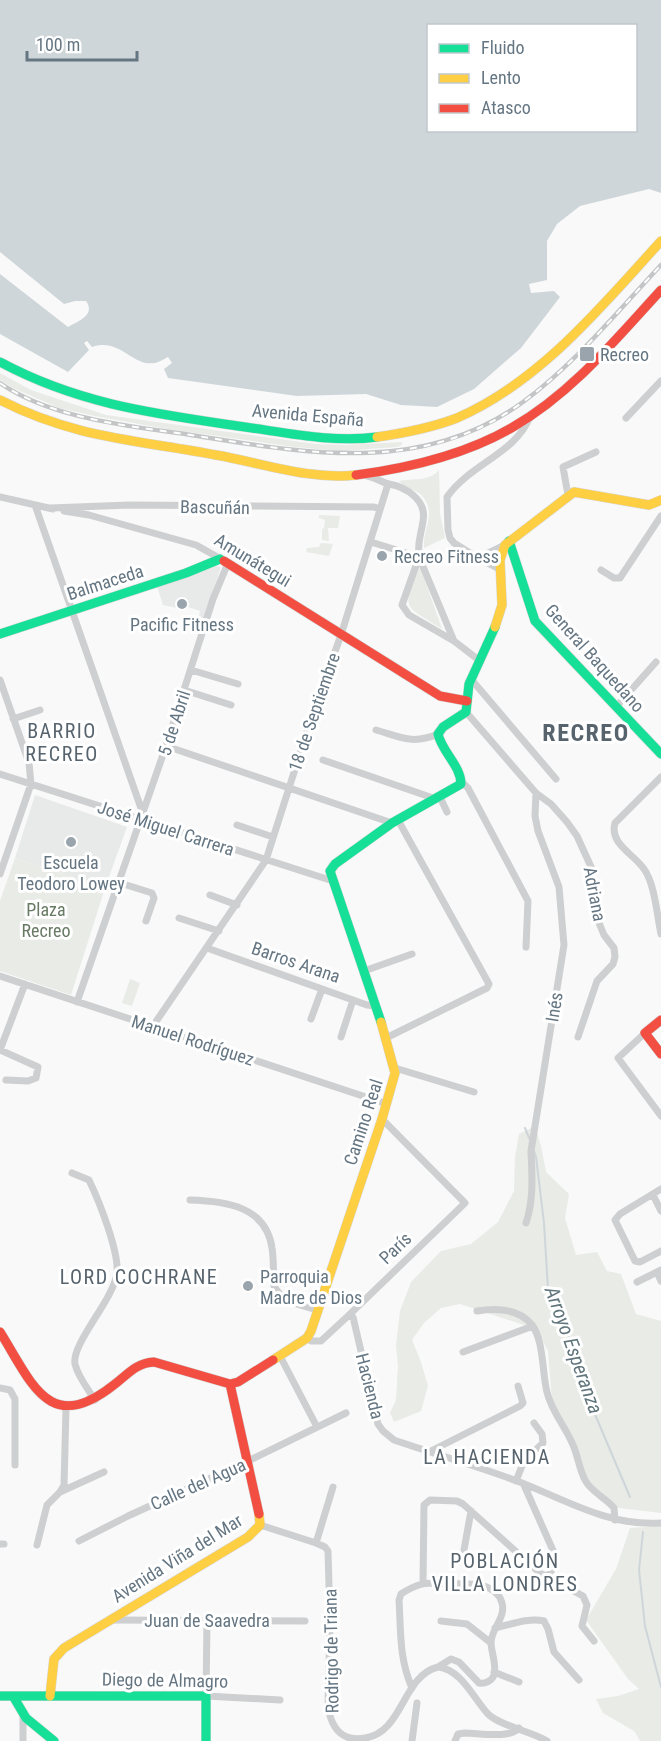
<svg xmlns="http://www.w3.org/2000/svg" width="661" height="1741" font-family="'Roboto Condensed',sans-serif">
<rect width="100%" height="100%" fill="#f9f9f9"/>
<!-- built -->
<path fill="#e8e9e9" d="M210,565L221,567L204,620H198L200,611L182,605L177,608L163,605L156,583Z
M35,795L127,827L105,888L15,858Z"/>
<!-- green -->
<path fill="#e8ebe6" d="M0,373L31,390L106,415L315,444L346,445L402,442V445L397,447L340,451L295,447L161,428L95,416L59,408L13,388L0,380Z
M439,470L440,514L445,538L424,548C422,530 437,514 423,497C417,489 405,489 399,481C413,478 429,482 439,470Z
M319,515L340,516L338,528H328L329,541L322,540V529L324,528L325,520L319,518Z
M321,543L333,544L329,556L306,552L307,548L319,547Z
M418,568L421,569L442,629C405,605 401,611 418,568Z
M15,858L105,888L71,995L0,971V901Z
M130,979L140,983L132,1006L122,1003Z
M535,1126L541,1146L546,1172L569,1194L565,1218L576,1255L597,1252L607,1271L621,1274L636,1314L661,1321V1513L619,1508L599,1499L582,1481L574,1438L552,1400L548,1351L536,1329L460,1304L441,1308L424,1323L412,1340L421,1362L428,1386L421,1411L394,1422L390,1413L396,1400L398,1367L396,1345L400,1311L411,1282L441,1251L471,1244L498,1222L514,1191L515,1157L519,1134Z
M661,1526V1741H640L634,1731L603,1713L596,1699L618,1696L639,1689L628,1679L586,1620L616,1569L630,1528Z"/>
<!-- water -->
<path fill="#ced6d9" fill-rule="evenodd" d="M0,0H661V193L649,189L580,206L557,224L547,241V280L529,284L531,293L554,291L560,297L521,348L474,389L437,407L401,405L366,394L297,396L168,378L164,369L172,363L168,357C164,359 159,362 155,363C132,367 120,337 92,347L87,341L84,343L89,350L68,372L0,334V274L68,327C78,321 96,315 86,301H75L64,304L0,252ZM428,26H636V130H428Z"/>
<g fill="none" stroke-linecap="round" stroke-linejoin="round">
<!-- stream -->
<path stroke="#ced6d9" stroke-width="2" d="M525,1128L530,1140
M534,1151L536,1157L544,1223L548,1289L579,1362L594,1412L630,1497
M643,1532L639,1570L645,1626L661,1687"/>
<!-- fast casing -->
<g stroke="#d5d6d7" stroke-width="10">
<path id="fast" d="M0,362C80,405 157,414 245,427C288,433 334,443 377,437
M509,541L535,621L661,754
M0,634L186,573L220,559
M381,1022L330,871L335,864L392,823L461,784C461,766 442,752 438,734L443,727L466,712L469,684L495,627
M0,1696H206V1741
M13,1696L26,1718L54,1741"/>
</g>
<!-- slow casing -->
<g stroke="#d5d6d7" stroke-width="10">
<path id="slow" d="M0,400C74,438 137,440 216,455C262,463 309,480 356,475
M377,437C405,433 431,428 457,418C540,382 602,306 661,241
M495,627L502,605L500,560L505,545L574,492L649,505L661,500
M273,1360L307,1338L311,1331L382,1119L395,1073L381,1022
M50,1696L54,1659L64,1648L248,1537L260,1525L259,1514"/>
</g>
<!-- jam casing -->
<g stroke="#d5d6d7" stroke-width="10">
<path id="jam" d="M356,475C409,468 467,454 513,427C572,393 616,339 661,290
M224,561L440,696L467,701
M661,1020L645,1033L661,1054
M0,1332C32,1383 49,1437 115,1384C128,1374 136,1363 154,1362L230,1384L238,1382L273,1360
M230,1384L259,1514"/>
</g>
<!-- street -->
<path stroke="#cecfd0" stroke-width="7" d="M626,418L661,381
M367,476C374,477 381,482 389,484C406,487 427,500 423,521C421,536 417,541 419,557L454,641L480,661
M568,495L563,467L596,452
M0,497L53,509
M35,505L142,811
M50,508L130,505L374,507L380,509
M64,511L89,515L196,545L221,559
M371,542L419,557L402,605L409,615L454,641
M505,545L478,558L454,543L450,538L448,530L447,497C470,464 515,454 530,417
M478,558L499,569
M601,570L614,578H620L661,516
M191,670L238,684
M471,679L556,779
M0,680L29,763L31,784L0,874
M184,690L231,705
M617,706L656,662
M466,712L536,793L551,804L567,822L577,836L592,869L597,918L604,935L614,948L615,957L613,964L597,981L578,1037
M13,719L40,710
M376,730C401,737 412,745 438,734
M166,746L392,823
M323,760L436,799
M0,774L333,881
M661,777L615,823C609,844 634,854 644,869C655,884 657,916 661,934
M461,781L468,788L528,901L526,947
M440,797L447,812
M237,825L273,837
M117,882L152,893L154,898L146,921
M210,895L237,905
M179,918L219,931
M207,948L367,1005L375,1006
M364,971L412,954
M0,976L387,1104
M77,1002L166,746L213,599L228,563
M311,1019L322,989
M153,1026L266,860L313,713L341,635L388,484
M645,1033L618,1058L661,1116
M341,1037L353,1000
M386,1038L487,988L489,984L398,820
M395,1068L474,1092
M6,1080L28,1081L36,1078L38,1067L0,1050L25,984
M72,1173L89,1180C99,1201 119,1251 117,1273C114,1299 71,1344 75,1364C78,1377 88,1389 95,1400
M661,1189L620,1214L615,1220L635,1261L640,1262L661,1251
M653,1195L661,1211
M190,1200C225,1201 266,1206 272,1248C274,1260 273,1273 274,1286C283,1303 301,1305 318,1310
M526,1223C534,1199 532,1176 531,1151L564,945L559,887L538,831L535,816L536,793
M657,1272L661,1281
M637,1282L661,1270
M477,1311C496,1308 519,1308 532,1325C544,1341 542,1373 547,1392C551,1411 566,1427 573,1445C578,1456 579,1469 585,1480C591,1492 606,1498 614,1508L615,1520
M348,1316L465,1203L382,1119
M307,1338L311,1341H321L348,1316L353,1317L378,1424L383,1431L394,1440C435,1454 477,1466 517,1481C564,1499 609,1527 661,1523
M463,1352L533,1326
M280,1356L317,1427
M0,1388L10,1390L15,1399V1465
M429,1452L520,1406L523,1403L518,1386
M516,1481L524,1461L543,1443L542,1434L534,1423
M524,1485L555,1555V1565L547,1577
M60,1492L104,1472
M260,1525L316,1543L325,1547L328,1551L330,1621L328,1707C330,1719 334,1732 347,1737C352,1739 359,1739 365,1738C403,1733 402,1676 438,1667C461,1669 474,1699 488,1714C500,1726 531,1731 547,1741
M79,1541L128,1516L248,1461L346,1413
M316,1543L333,1487
M0,1544H4
M37,1545L47,1505L60,1492L64,1485L66,1408
M464,1550L471,1511
M423,1584L424,1505L430,1500L457,1501L463,1504L540,1573L583,1596L587,1605L582,1626L594,1641
M112,1620L305,1621
M207,1621L206,1696L280,1700
M441,1621L467,1624L491,1643
M495,1628C509,1625 529,1617 544,1621L548,1629L554,1652L579,1680
M494,1672L519,1682
M412,1688C399,1658 401,1632 399,1600L401,1594C407,1590 415,1586 422,1584C429,1582 438,1584 445,1584C463,1584 496,1580 502,1603C506,1617 492,1628 491,1642C491,1652 497,1665 494,1675C492,1681 485,1684 479,1683L459,1662L451,1659L438,1667
M23,1741V1714
M412,1741L417,1703
M455,1741L458,1734L465,1733C479,1733 511,1739 519,1728"/>
<!-- fast -->
<use href="#fast" stroke="#16e098" stroke-width="9"/>
<!-- slow -->
<use href="#slow" stroke="#ffcf43" stroke-width="9"/>
<!-- jam -->
<use href="#jam" stroke="#f24e42" stroke-width="9"/>
<!-- rail casing -->
<g stroke="#c3c5c6" stroke-width="4.5">
<path id="rail" d="M0,383C52,419 130,426 191,435C305,453 422,476 523,402C575,364 617,312 661,265"/>
</g>
<!-- rail -->
<use href="#rail" stroke="#fff" stroke-width="2" stroke-dasharray="7" stroke-linecap="butt"/>
</g>
<!-- markers -->
<g fill="#99a4ac" stroke="#fff" stroke-width="2">
<rect x="579" y="346" width="16" height="16" rx="3"/>
<circle cx="382" cy="556" r="6"/>
<circle cx="182" cy="604" r="6"/>
<circle cx="71" cy="842" r="6"/>
<circle cx="248" cy="1286" r="6"/>
</g>
<g text-anchor="middle" dominant-baseline="central" stroke-width="6" stroke-linejoin="round" paint-order="stroke">
<!-- poi labels -->
<g font-size="18" fill="#657683" stroke="#fff" text-anchor="start">
<text x="600" y="354">Recreo</text>
<text x="394" y="556">Recreo Fitness</text>
<text x="182" y="624" text-anchor="middle">Pacific Fitness</text>
<text x="71" y="862" text-anchor="middle">Escuela<tspan x="71" dy="21">Teodoro Lowey</tspan></text>
<text x="260" y="1276">Parroquia<tspan x="260" dy="21">Madre de Dios</tspan></text>
</g>
<!-- street labels -->
<g font-size="18" fill="#657683" stroke="#fff">
<text transform="translate(308 415) rotate(5)">Avenida España</text>
<text transform="translate(215 507) rotate(1)">Bascuñán</text>
<text transform="translate(253 560) rotate(31)">Amunátegui</text>
<text transform="translate(105 582) rotate(-18)">Balmaceda</text>
<text transform="translate(595 658) rotate(48)">General Baquedano</text>
<text transform="translate(314 712) rotate(-71)">18 de Septiembre</text>
<text transform="translate(174 723) rotate(-72)">5 de Abril</text>
<text transform="translate(166 828) rotate(18)">José Miguel Carrera</text>
<text transform="translate(595 894) rotate(79)">Adriana</text>
<text transform="translate(296 962) rotate(19)">Barros Arana</text>
<text transform="translate(554 1007) rotate(-81)">Inés</text>
<text transform="translate(193 1040) rotate(18)">Manuel Rodríguez</text>
<text transform="translate(363 1122) rotate(-72)">Camino Real</text>
<text transform="translate(395 1248) rotate(-44)">París</text>
<text transform="translate(370 1386) rotate(76)">Hacienda</text>
<text transform="translate(198 1484) rotate(-24)">Calle del Agua</text>
<text transform="translate(177 1558) rotate(-32)">Avenida Viña del Mar</text>
<text x="207" y="1620">Juan de Saavedra</text>
<text transform="translate(331 1651) rotate(-91)">Rodrigo de Triana</text>
<text transform="translate(165 1680) rotate(1)">Diego de Almagro</text>
</g>
<!-- park labels -->
<g font-size="18" fill="#687a64" stroke="#fff">
<text x="46" y="909">Plaza<tspan x="46" dy="21">Recreo</tspan></text>
</g>
<!-- neighbourhood labels -->
<g font-size="20" letter-spacing="1.5" fill="#57646e" stroke="#fff">
<text x="62" y="731">BARRIO<tspan x="62" dy="23">RECREO</tspan></text>
<text x="139" y="1277">LORD COCHRANE</text>
<text x="487" y="1457">LA HACIENDA</text>
<text x="505" y="1561">POBLACIÓN<tspan x="505" dy="23">VILLA LONDRES</tspan></text>
</g>
<!-- water labels -->
<g font-size="20" font-style="italic" fill="#60757c" stroke="#fff">
<text transform="translate(574 1350) rotate(70)">Arroyo Esperanza</text>
</g>
<!-- district labels -->
<g font-size="24" font-weight="bold" letter-spacing="1.5" fill="#57646e" stroke="#fff">
<text x="586" y="733">RECREO</text>
</g>
</g>
<!-- legend -->
<rect x="427" y="24" width="210" height="108" fill="#ffffff" stroke="#c1c8cd" stroke-width="1.5"/>
<rect x="439" y="44" width="30" height="9" fill="#16e098" stroke="#c1c8cd" stroke-width="1.5"/>
<text x="481" y="54" font-size="18" fill="#657683">Fluido</text>
<rect x="439" y="74" width="30" height="9" fill="#ffcf43" stroke="#c1c8cd" stroke-width="1.5"/>
<text x="481" y="84" font-size="18" fill="#657683">Lento</text>
<rect x="439" y="104" width="30" height="9" fill="#f24e42" stroke="#c1c8cd" stroke-width="1.5"/>
<text x="481" y="114" font-size="18" fill="#657683">Atasco</text>
<!-- scale -->
<path d="M27 51v9h110v-9" fill="none" stroke="#657683" stroke-width="3"/>
<text x="36" y="51" font-size="18" fill="#657683" stroke="#ffffff" stroke-width="4.5" paint-order="stroke">100 m</text>
</svg>
